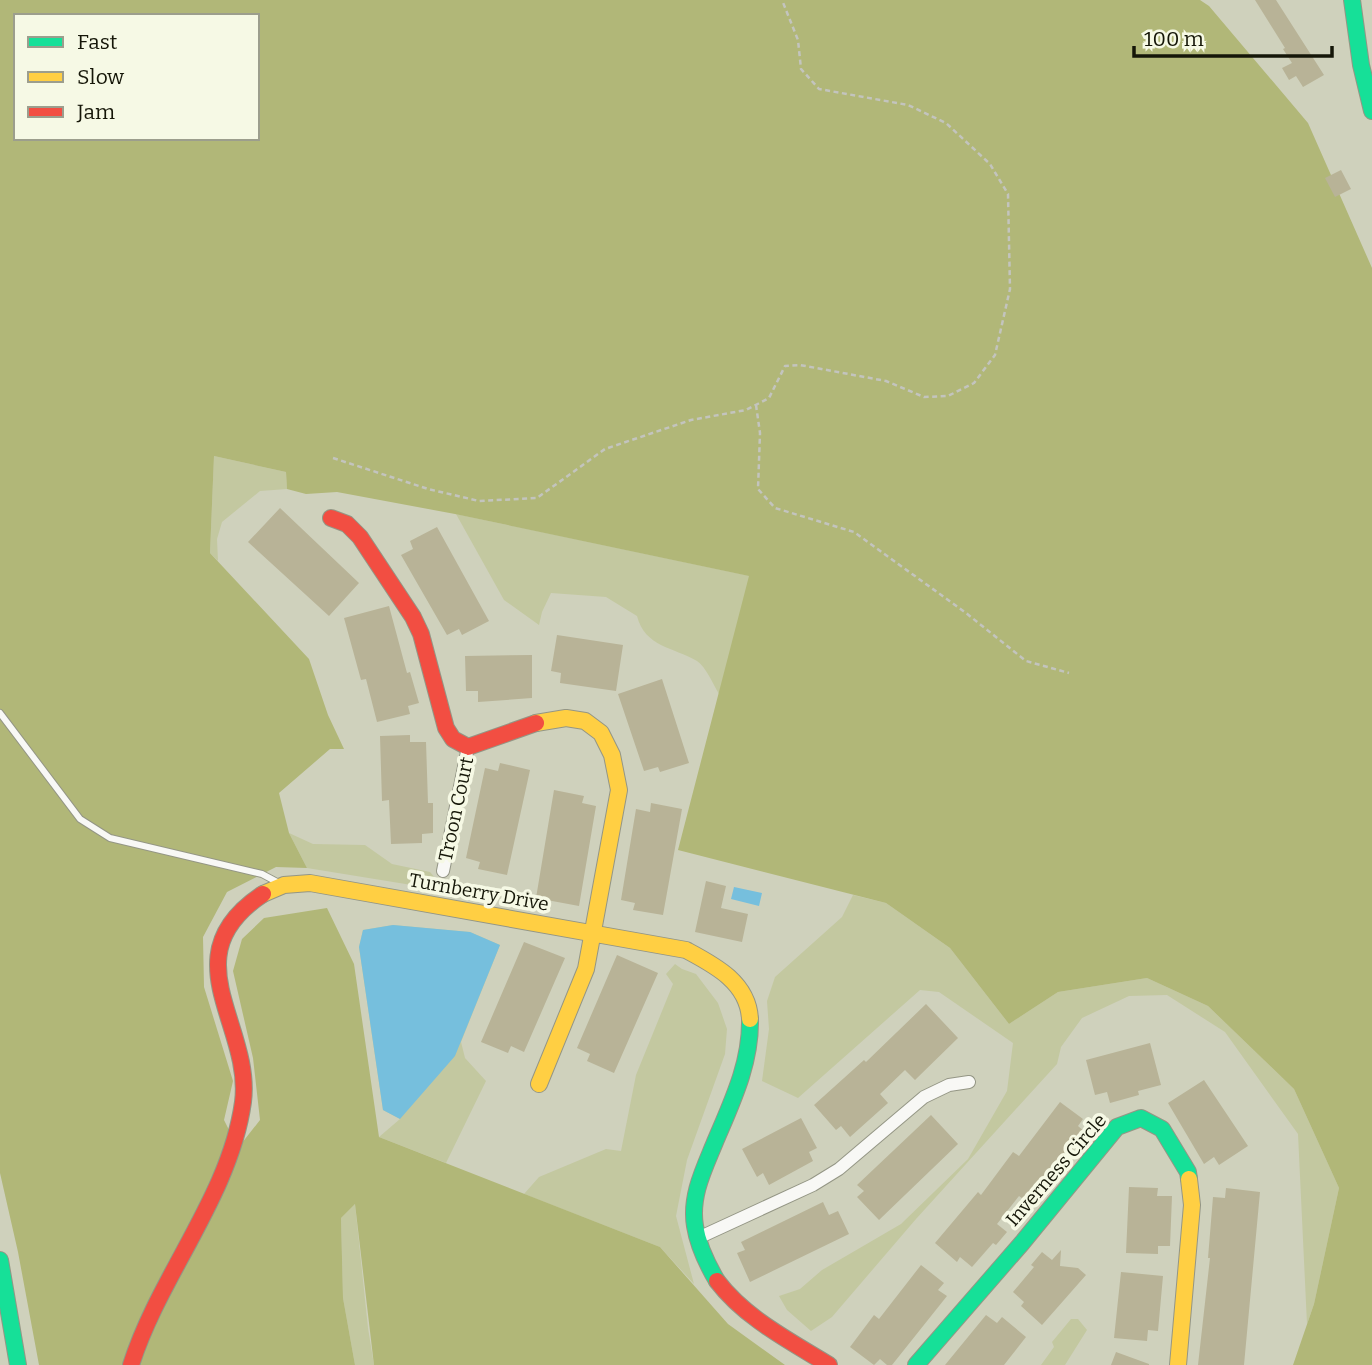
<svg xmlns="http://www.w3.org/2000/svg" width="1372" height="1365" font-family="Bitter,serif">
<rect width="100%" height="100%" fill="#cfd1bc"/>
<!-- green -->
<path fill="#c3c8a0" d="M214,456L286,472L287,489L260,491L222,522L217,539L218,561L210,553Z
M456,514L750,576L719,694C713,684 706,667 697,661C673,647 645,647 637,616L606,597L551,593L542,612L539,625L504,600Z
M289,833L313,844L365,845L392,864L430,872L437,880L454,883L457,876L467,894L307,868Z
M853,895L886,903L950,948L1009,1024L1058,992L1147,978L1208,1006L1294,1089L1339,1188L1314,1304L1307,1324L1298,1134L1225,1032L1167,995L1129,996L1082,1018L1061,1047L1057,1064L916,1219L832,1317L811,1331L787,1310L779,1296L800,1289L822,1270L901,1224L968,1159L1007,1091L1013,1043L939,992L920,990L798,1098L762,1081L769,1029L767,1001L775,977L842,917Z
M393,925L470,932L500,945L461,1042L465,1058L486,1081L446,1163L379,1137L400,1119L383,1110L359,947L363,930Z
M675,964L682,969L696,974L718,1003L727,1029L725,1054L687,1160L676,1216L694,1284L660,1247L524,1194L539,1177L606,1149L621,1151L636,1075L673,984L666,974Z
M355,1204L368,1328L374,1365H355L343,1298L341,1218Z
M1071,1319H1078L1087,1330L1065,1365H1041L1054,1347L1052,1342Z"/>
<!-- forest -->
<path fill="#b1b778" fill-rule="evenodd" d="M0,0H1200L1209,6L1308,123L1372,268V1365H1293L1314,1304L1339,1188L1294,1089L1208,1006L1147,978L1058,992L1009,1024L950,948L886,903L678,850L749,576L455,514L337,492L306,494L287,489L286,472L214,456L210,553L309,659L328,715L344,749H330L279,793L289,833L307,868L276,867L227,892L203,937L204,987L233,1081L224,1120L238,1148L260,1120L253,1058L233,971L242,939L264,918L327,908L354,964L379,1137L660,1247L728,1324L785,1365H374L355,1204L341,1218L343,1298L355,1365H39L18,1252L0,1173ZM16,16H257V138H16Z"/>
<!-- water -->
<path fill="#76bfdd" d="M734,887L762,893L759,906L731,899Z
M393,925L470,932L500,945L455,1056L400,1119L383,1110L359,947L363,930Z"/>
<!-- building -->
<path fill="#b8b397" d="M1255,0H1276L1324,75L1303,87L1296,76L1289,80L1282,68L1292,63L1283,49L1285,48Z
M1341,170L1351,189L1335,197L1325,178Z
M280,508L359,583L329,616L248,542Z
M437,527L489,621L462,635L459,629L447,635L401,555L413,549L410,541Z
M389,606L407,673L410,672L419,703L408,706L410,714L377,722L366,679L361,680L344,618Z
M557,635L623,645L616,691L560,683L561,673L551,671Z
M532,655V698L478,702V691H466L465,656Z
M662,679L689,763L660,772L658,767L644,771L618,694Z
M410,735V742H426L428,803H433V833L422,834V843L391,844L389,800L382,801L380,736Z
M500,763L530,770L507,875L478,869L480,862L466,858L485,768L498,771Z
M554,790L584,796L582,803L596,806L579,906L536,898Z
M651,803L682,809L663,915L633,910L635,903L621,900L636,809L650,812Z
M706,881L726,886L721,908L748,914L742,942L695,932Z
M524,942L565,958L524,1052L511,1046L508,1053L481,1042Z
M617,955L658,973L614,1073L587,1061L590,1054L577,1048Z
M926,1004L958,1038L915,1080L905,1070L880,1094L888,1103L850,1137L841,1126L836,1130L814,1105L864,1060L866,1062Z
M1150,1043L1161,1085L1138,1091L1139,1095L1110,1103L1107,1092L1095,1095L1086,1060Z
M1204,1080L1248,1146L1219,1165L1214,1157L1204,1164L1168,1103Z
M1060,1102L1083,1119L1078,1126L1086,1133L1030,1204L1019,1196L997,1224L1007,1232L996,1245L993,1243L972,1267L960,1257L957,1262L935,1243L978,1192L981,1195L1013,1152L1019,1156Z
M931,1115L958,1144L879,1220L857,1197L864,1191L857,1185Z
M801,1118L817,1148L809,1152L813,1161L769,1185L763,1173L757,1177L742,1149Z
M1129,1187L1158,1188L1157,1196H1172L1170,1246H1158V1254L1126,1253Z
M1226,1188L1260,1192L1244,1365H1198L1210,1258H1208L1213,1197L1225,1198Z
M823,1202L829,1215L838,1211L849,1234L750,1282L737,1253L745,1250L741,1242Z
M1061,1250L1060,1266L1078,1268L1086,1275L1042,1325L1021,1306L1024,1302L1013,1292L1034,1267L1031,1265L1042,1252L1052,1260Z
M921,1265L944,1283L938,1290L947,1296L892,1365H887L880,1359L874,1365L850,1347L874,1315L879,1319Z
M1121,1272L1163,1276L1158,1331L1148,1330L1147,1341L1114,1338Z
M986,1315L997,1323L1002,1317L1026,1337L1004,1365H945Z
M1116,1352L1149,1364V1365H1111Z"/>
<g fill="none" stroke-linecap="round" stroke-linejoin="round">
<!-- lane casing -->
<g stroke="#949685" stroke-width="8">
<path id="lane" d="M0,713L80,819L110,838L262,874L277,882"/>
</g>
<!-- street casing -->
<g stroke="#949685" stroke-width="14">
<path id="street" d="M443,871L468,747
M698,1238L813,1185L839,1169L924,1097L949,1085L969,1082"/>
</g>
<!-- fast casing -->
<g stroke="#949685" stroke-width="18">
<path id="fast" d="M1352,0L1361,65L1372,111
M0,1260L18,1365
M717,1281C707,1264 698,1245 695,1226C690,1196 704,1169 715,1142C732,1102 751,1063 750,1019
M916,1365L1022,1243L1117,1127L1141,1118L1162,1129L1188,1172L1189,1179"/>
</g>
<!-- slow casing -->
<g stroke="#949685" stroke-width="18">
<path id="slow" d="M536,723L566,718L585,721L601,733L612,755L619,790L586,969L539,1084
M263,894L284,885L310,883L686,950C714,965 748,982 750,1019
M1178,1365L1192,1205L1189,1179"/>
</g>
<!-- jam casing -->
<g stroke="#949685" stroke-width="18">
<path id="jam" d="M331,518L347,524L360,537L413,617L421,634L446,728L453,739L468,747L536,723
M717,1281C745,1318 790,1341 829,1365
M131,1365C159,1276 230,1196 243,1102C253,1025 169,956 263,894"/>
</g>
<!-- path -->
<path stroke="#c3c4be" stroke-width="2.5" stroke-dasharray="5 3.5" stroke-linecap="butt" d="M756,405L760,433L758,489L775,508L854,532L966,613L1026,661L1069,673
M333,458L428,489L479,501L537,498L605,449L691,420L746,410L769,398L785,366L800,365L886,381L924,397L948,396L974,383L995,355L1010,289L1008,194L990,164L946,123L908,105L819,89L801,69L798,40L782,0"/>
<!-- lane -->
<use href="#lane" stroke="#f8f8f5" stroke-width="6"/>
<!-- street -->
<use href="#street" stroke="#f8f8f5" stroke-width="12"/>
<!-- fast -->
<use href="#fast" stroke="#16e098" stroke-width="16"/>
<!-- slow -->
<use href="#slow" stroke="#ffcf43" stroke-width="16"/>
<!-- jam -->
<use href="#jam" stroke="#f24e42" stroke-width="16"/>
</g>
<g text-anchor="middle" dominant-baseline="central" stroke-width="7" stroke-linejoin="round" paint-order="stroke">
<!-- street labels -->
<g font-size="19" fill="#151608" stroke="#f6f9e5">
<text transform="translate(456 809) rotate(-78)">Troon Court</text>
<text transform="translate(479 892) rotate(10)">Turnberry Drive</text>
<text transform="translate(1056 1170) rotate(-49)">Inverness Circle</text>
</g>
</g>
<!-- legend -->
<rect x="14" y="14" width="245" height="126" fill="#f6f9e5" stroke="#9c9e8d" stroke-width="2"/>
<rect x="28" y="37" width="35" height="10" fill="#16e098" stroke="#9c9e8d" stroke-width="2"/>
<text x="77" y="49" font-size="21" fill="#151608">Fast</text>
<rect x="28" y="72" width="35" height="10" fill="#ffcf43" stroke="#9c9e8d" stroke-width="2"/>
<text x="77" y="84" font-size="21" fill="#151608">Slow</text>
<rect x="28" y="107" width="35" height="10" fill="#f24e42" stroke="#9c9e8d" stroke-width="2"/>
<text x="77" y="119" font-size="21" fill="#151608">Jam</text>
<!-- scale -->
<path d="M1134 46v10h198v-10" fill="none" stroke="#151608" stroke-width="3.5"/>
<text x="1144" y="46" font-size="21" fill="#151608" stroke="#f6f9e5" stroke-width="5" paint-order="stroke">100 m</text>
</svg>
